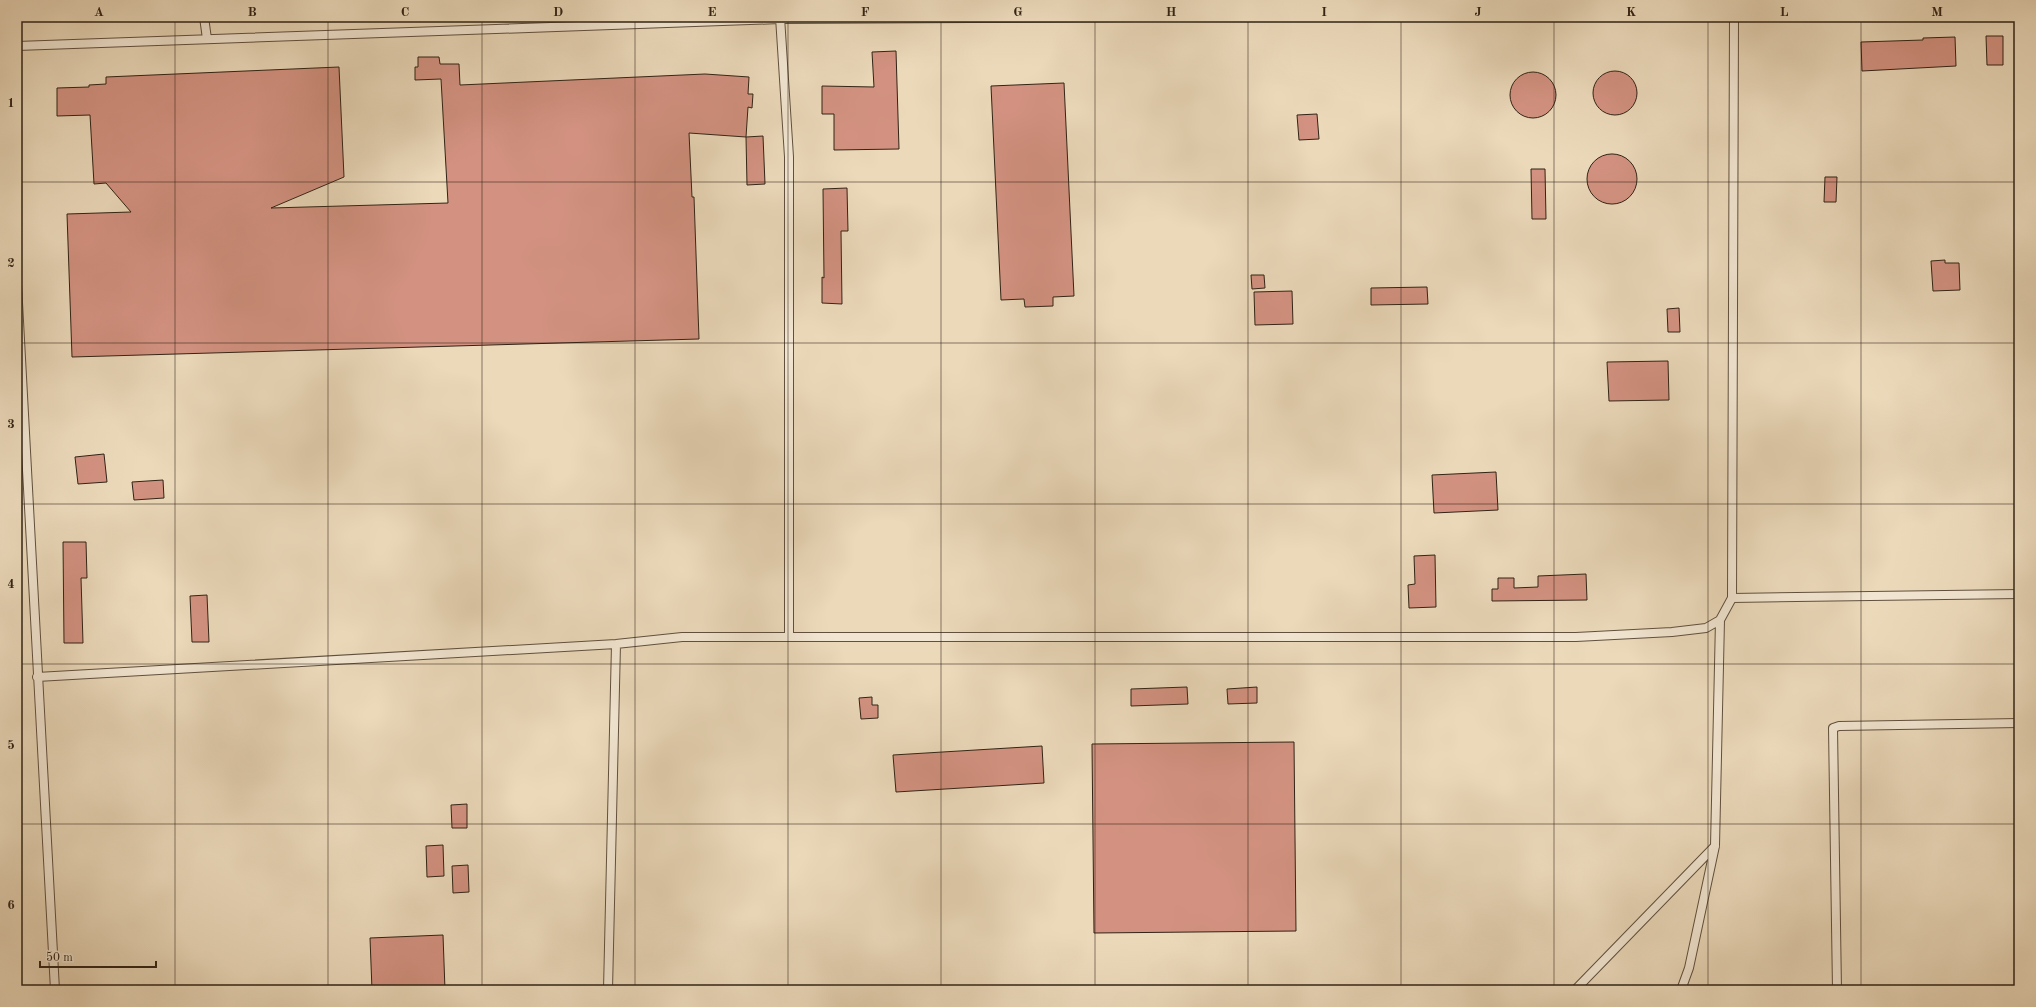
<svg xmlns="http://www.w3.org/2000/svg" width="2036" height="1007" font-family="'Old Standard TT',serif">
<rect width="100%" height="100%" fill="#ebd9ba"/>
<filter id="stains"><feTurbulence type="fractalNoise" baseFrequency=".005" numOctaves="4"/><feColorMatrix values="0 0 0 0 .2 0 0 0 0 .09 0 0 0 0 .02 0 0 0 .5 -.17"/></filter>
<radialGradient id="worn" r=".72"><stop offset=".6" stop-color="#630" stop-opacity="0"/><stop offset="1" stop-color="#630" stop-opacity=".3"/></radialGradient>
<!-- building -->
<path fill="#d39281" stroke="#312315" d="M1986,36H2003V65H1987Z
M1955,37L1956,66L1862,71L1861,42L1923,40V38Z
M896,51L899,149L834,150V114H822V86L874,87L872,52Z
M418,57H439L440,64H459L460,85L705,74L749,77L748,94H753L752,108L748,107L746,137L763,136L765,184L747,185L746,137L689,133L692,197H694L699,339L72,357L67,214L131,212L106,183L94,184L90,115L57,116V88L89,87V85L106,84V77L339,67L344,177L271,208L448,203L441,79L415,80V67H418Z
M1593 93a22 22 0 1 1 44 0a22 22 0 1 1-44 0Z
M1510 95a23 23 0 1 1 46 0a23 23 0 1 1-46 0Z
M1064,83L1074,296L1053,297V306L1025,307L1024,299L1001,300L991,86Z
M1317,114L1319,139L1299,140L1297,115Z
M1587 179a25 25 0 1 1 50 0a25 25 0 1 1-50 0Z
M1531,169H1545L1546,219H1532Z
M1825,177H1837L1836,202H1824Z
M847,188L848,231H841L842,304L822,303V277L824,278L823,189Z
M1945,260V263H1959L1960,290L1933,291L1931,261Z
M1251,275H1264L1265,288L1252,289Z
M1427,287L1428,304L1371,305V288Z
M1292,291L1293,324L1255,325L1254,292Z
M1679,308L1680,332H1668L1667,309Z
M1668,361L1669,400L1609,401L1607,362Z
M104,454L107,482L78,484L75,457Z
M1496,472L1498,510L1434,513L1432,475Z
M163,480L164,498L134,500L132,482Z
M63,542H86L87,578H81L83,643H64Z
M1435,555L1436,607L1409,608L1408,585L1415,584L1414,556Z
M1586,574L1587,600L1492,601V589H1498V578H1514V588L1538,587V576Z
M207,595L209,642H192L190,596Z
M1187,687L1188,704L1131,706V689Z
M1257,687V703L1228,704L1227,689Z
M872,697V705H878V718L861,719L859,698Z
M1294,742L1296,931L1094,933L1092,744Z
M1042,746L1044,783L896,792L893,755Z
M467,804V828H452L451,805Z
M443,845L444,876L427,877L426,846Z
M468,865L469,892L453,893L452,866Z
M443,935L445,990H372L370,938Z"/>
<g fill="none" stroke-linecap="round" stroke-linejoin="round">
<!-- lane casing -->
<g stroke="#60503e" stroke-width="10">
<path id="lane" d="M204,17L207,39
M780,17L789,157V637
M17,46L780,19L1138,17
M17,284L55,990
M1732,598L2019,594
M37,677L616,644L682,637H1576L1672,632L1706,628L1720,620
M608,990L616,644
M1575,990L1715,846
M1681,990L1689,968L1715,846L1720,620L1732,598L1734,17
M1837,990L1833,728L1839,726L2019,723"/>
</g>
<!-- lane -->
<use href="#lane" stroke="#f2e6d2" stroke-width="8"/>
</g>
<!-- grid -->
<path fill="none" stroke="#312315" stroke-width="1" stroke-opacity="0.55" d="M175,17V990M328,17V990M482,17V990M635,17V990M788,17V990M941,17V990M1095,17V990M1248,17V990M1401,17V990M1554,17V990M1708,17V990M1861,17V990M17,182H2019M17,343H2019M17,504H2019M17,664H2019M17,824H2019"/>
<!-- margin -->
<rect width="2036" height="1007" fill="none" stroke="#ebd9ba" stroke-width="44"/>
<!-- scale -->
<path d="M40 961v6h116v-6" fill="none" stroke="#312315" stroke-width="2"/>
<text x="46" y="961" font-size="12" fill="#312315" stroke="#f2e6d2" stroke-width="3" paint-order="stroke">50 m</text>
<rect x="22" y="22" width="1992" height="963" fill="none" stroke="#312315" stroke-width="1.5"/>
<g font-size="13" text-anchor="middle" font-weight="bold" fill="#312315">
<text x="99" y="16">A</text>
<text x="252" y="16">B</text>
<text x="405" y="16">C</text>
<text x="558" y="16">D</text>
<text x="712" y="16">E</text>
<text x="865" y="16">F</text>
<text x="1018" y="16">G</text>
<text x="1171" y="16">H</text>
<text x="1324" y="16">I</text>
<text x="1478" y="16">J</text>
<text x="1631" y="16">K</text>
<text x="1784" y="16">L</text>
<text x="1937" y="16">M</text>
<text x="11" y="107">1</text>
<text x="11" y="267">2</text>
<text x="11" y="428">3</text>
<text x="11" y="588">4</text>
<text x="11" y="749">5</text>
<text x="11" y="909">6</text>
</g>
<rect width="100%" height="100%" filter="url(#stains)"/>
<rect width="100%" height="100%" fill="url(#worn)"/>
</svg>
